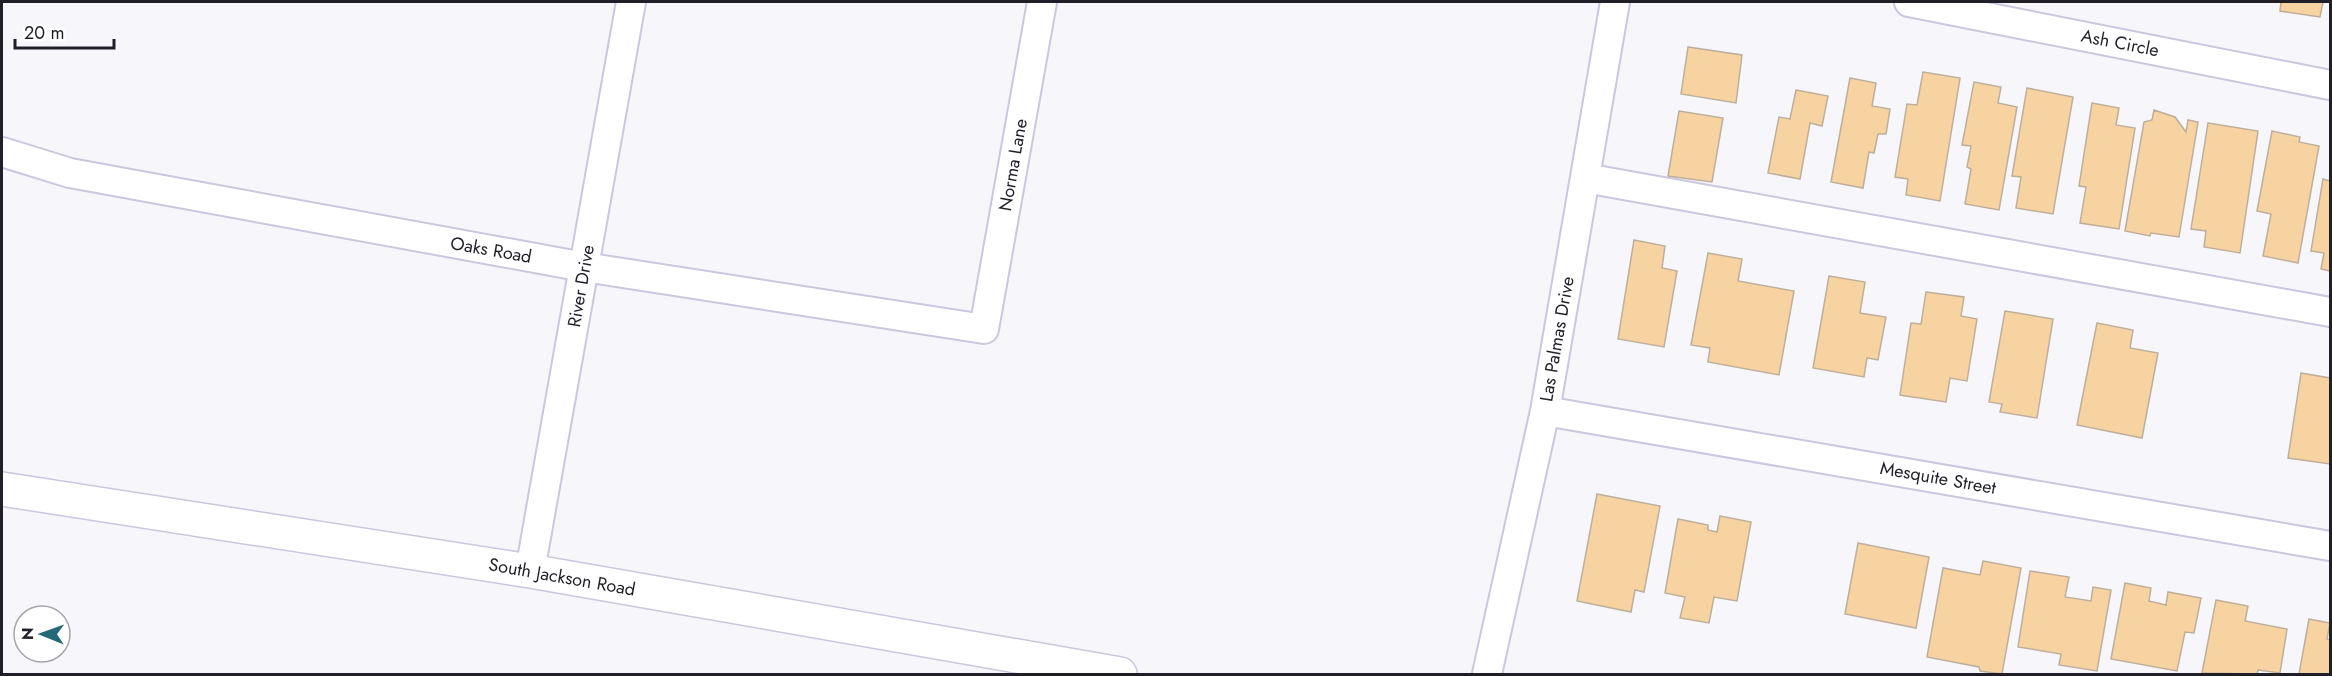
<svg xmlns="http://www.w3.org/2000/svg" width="2332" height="676" font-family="Jost,sans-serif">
<rect width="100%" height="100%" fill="#f7f6fb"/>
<!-- building -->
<path fill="#f8d3a2" stroke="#beaf9b" stroke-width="1.5" d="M2281,2H2323L2320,17L2280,11Z
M1688,47L1742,55L1736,103L1681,94Z
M1923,72L1960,78L1940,201L1906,195L1908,179L1895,177L1907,104L1917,105Z
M1850,78L1876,83L1872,106L1890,109L1886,134H1878L1874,153L1869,152L1863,188L1831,182Z
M1974,82L2001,87L1998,103L2017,107L1999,210L1965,204L1971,169L1967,167L1971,146L1962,145Z
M2027,88L2073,97L2053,214L2016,208L2021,177L2012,176Z
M1796,90L1828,96L1822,126L1810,123L1800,179L1768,173L1779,117L1790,119Z
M2092,103L2119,108L2116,125L2135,128L2119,229L2080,223L2086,187L2079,186Z
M2154,110L2175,117L2186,132L2188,120L2198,122L2179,237L2151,233L2150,236L2125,231L2144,122L2152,120Z
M1679,111L1723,118L1712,182L1668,176Z
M2208,123L2258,131L2240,253L2204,247L2206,231L2191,229Z
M2272,131L2300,137L2299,142L2319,146L2298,263L2263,256L2271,214L2257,211Z
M2323,179L2330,181V271L2321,269L2324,253L2311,251Z
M1634,240L1665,246L1662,268L1677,271L1664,347L1618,339Z
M1708,253L1742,259L1738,281L1794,291L1779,375L1708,362L1710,348L1691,345Z
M1829,276L1865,282L1860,313L1886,317L1878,360L1867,358L1864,377L1813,368Z
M1926,292L1964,297L1961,316L1977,319L1967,381L1950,378L1946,402L1900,395L1911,323L1921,324Z
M2005,311L2053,319L2037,418L2000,412L2002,404L1989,402Z
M2097,323L2133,330L2130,348L2158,353L2142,438L2077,425Z
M2301,373L2330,378V464L2288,458Z
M1597,494L1660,506L1644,592L1635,590L1631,612L1577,601Z
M1720,516L1751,522L1737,601L1714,597L1709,623L1680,618L1685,597L1665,593L1678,519L1708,525V530L1717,532Z
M1858,543L1929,557L1916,628L1845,614Z
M1983,561L2021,568L2002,674L1980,671L1979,667L1927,657L1943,568L1980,575Z
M2030,571L2069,577L2065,597L2091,601L2093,587L2111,590L2097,671L2059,665L2061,654L2018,647Z
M2125,583L2151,588L2149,601L2166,605L2168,592L2201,598L2194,633L2185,632L2177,671L2111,659Z
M2216,600L2248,606L2245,621L2287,629L2280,673L2258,670L2257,674L2202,673Z
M2309,619L2330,623L2327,639L2330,640V674H2299Z"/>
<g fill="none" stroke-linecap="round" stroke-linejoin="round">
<!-- minor casing -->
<g stroke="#cbc7de" stroke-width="32">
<path id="minor" d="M1909,2L2330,85
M2,152L70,173L584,267L984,329L1042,2
M1585,178L2330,312
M1545,411L2330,546
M530,571L631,2
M1487,674L1545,411L1615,2"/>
</g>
<!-- secondary casing -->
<g stroke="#cbc7de" stroke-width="36">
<path id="secondary" d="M2,489L530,571L1120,674"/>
</g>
<!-- minor -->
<use href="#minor" stroke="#fff" stroke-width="28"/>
<!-- secondary -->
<use href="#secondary" stroke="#fff" stroke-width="33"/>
</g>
<g text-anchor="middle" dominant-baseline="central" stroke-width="5" stroke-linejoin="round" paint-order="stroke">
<!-- street labels -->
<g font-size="18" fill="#201f27" stroke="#fff">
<text transform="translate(2120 43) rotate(11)">Ash Circle</text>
<text transform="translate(1013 165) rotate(-80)">Norma Lane</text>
<text transform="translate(491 250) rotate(10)">Oaks Road</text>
<text transform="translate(581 286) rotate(-80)">River Drive</text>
<text transform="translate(1557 339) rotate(-80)">Las Palmas Drive</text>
<text transform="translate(1938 478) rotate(10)">Mesquite Street</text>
<text transform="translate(562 577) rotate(10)">South Jackson Road</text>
</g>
</g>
<!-- border -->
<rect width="2332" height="676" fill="none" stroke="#201f27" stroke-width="6"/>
<!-- north arrow -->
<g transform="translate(42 634) rotate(271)"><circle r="28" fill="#ffffff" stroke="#a6a5a9" stroke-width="1.5"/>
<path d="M0-4.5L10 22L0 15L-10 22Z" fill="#236978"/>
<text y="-9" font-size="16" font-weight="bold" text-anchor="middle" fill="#201f27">N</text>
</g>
<!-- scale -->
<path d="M15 39v9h99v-9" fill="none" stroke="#201f27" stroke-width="3"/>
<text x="24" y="39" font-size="18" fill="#201f27" stroke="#ffffff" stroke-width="4.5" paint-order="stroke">20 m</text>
</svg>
